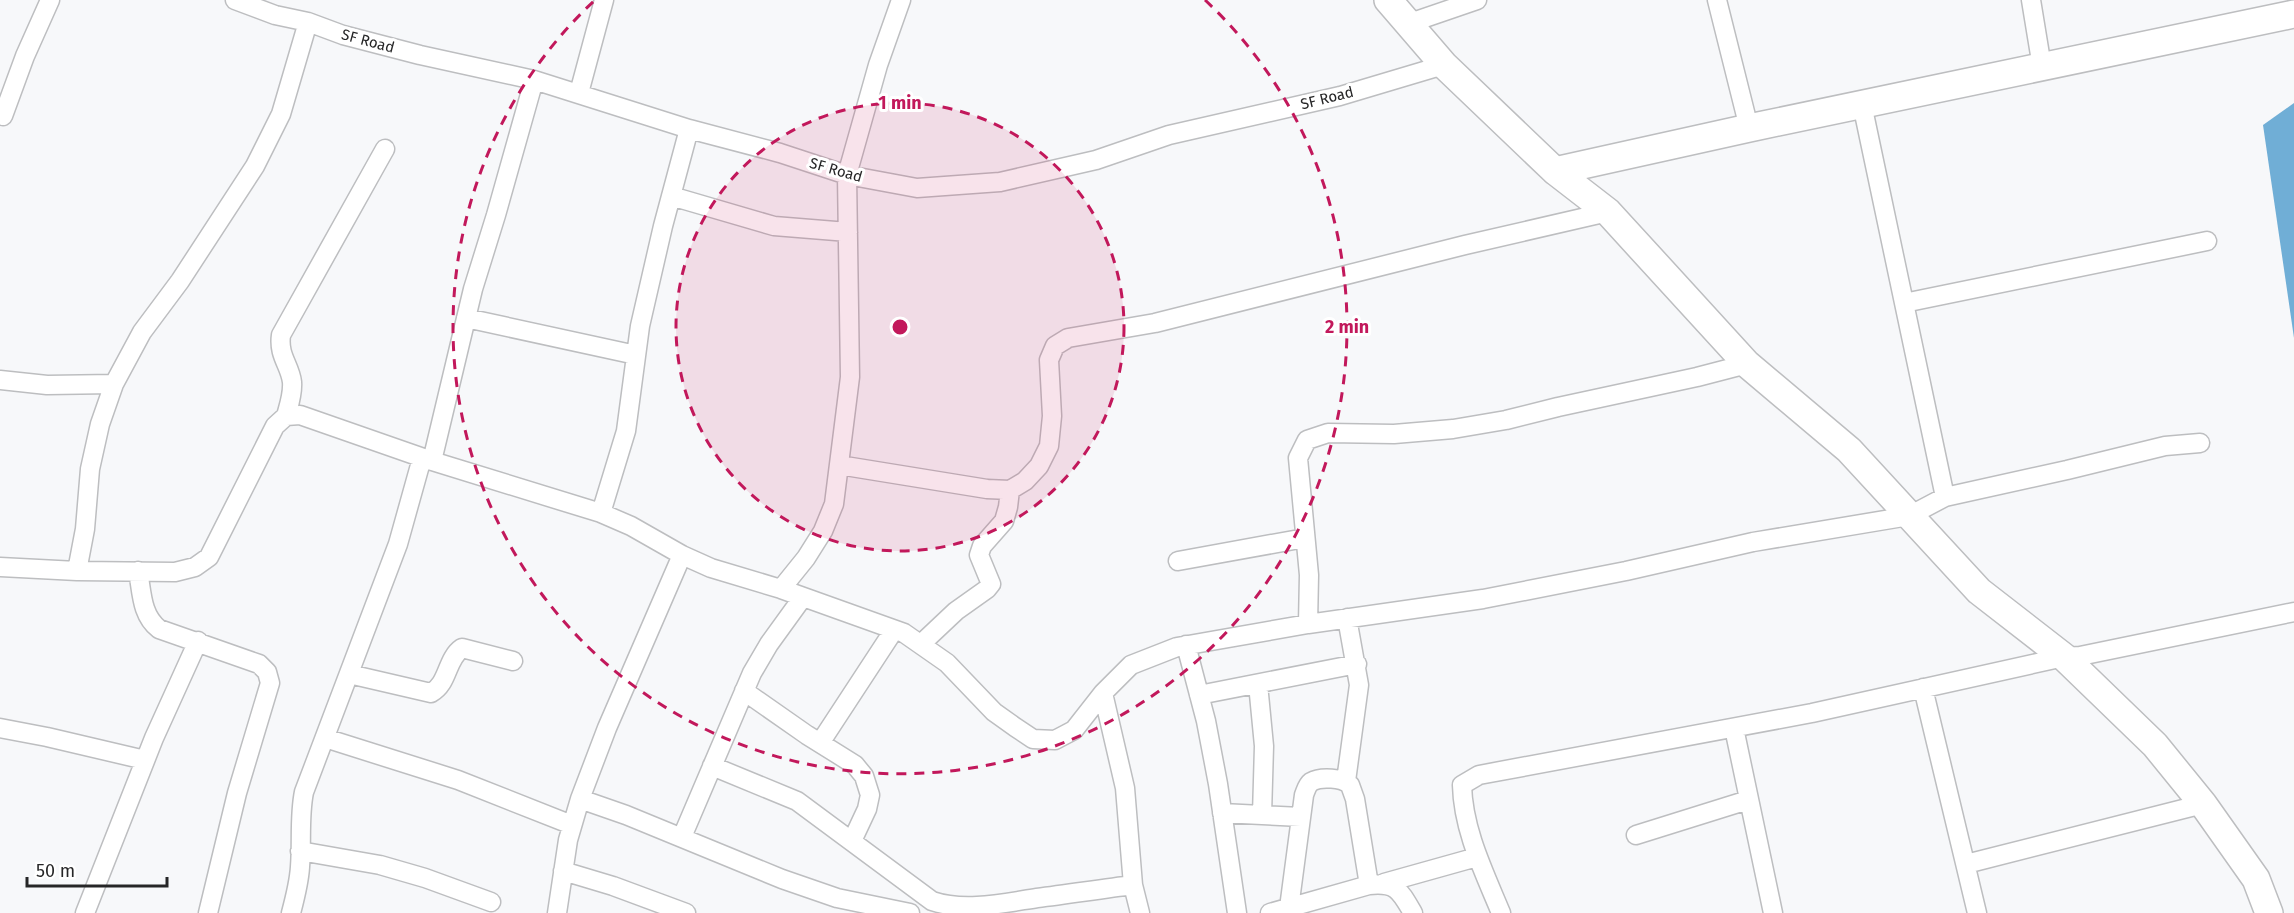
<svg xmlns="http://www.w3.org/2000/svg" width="2294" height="913" font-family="'Fira Sans',sans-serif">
<rect width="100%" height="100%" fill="#f7f8fa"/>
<!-- water -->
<path fill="#70aed6" d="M2294,103V338L2263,125Z"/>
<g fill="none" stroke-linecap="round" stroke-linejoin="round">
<!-- street casing -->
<g stroke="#bdbec0" stroke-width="21">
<path id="street" d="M235,0L275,15L308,22L343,35L420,55L534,80L689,129L780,153L847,175L917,188L1000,182L1096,160L1169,135L1340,96L1444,65
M1717,0L1749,128
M2031,0L2042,67
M1407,24L1477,0
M579,93L604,0
M1862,104L1945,497
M3,116L25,56L50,0
M671,196L774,226L848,232
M1904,303L2207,241
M466,318L636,355
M0,380L47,385L114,384
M286,416C289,405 293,394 292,382C290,365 278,356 281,335L385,149
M432,461L473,289L496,215L534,80
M839,465L987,489L1010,490L1025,481L1039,466L1049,446L1052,416L1049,360L1055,346L1068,338L1155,323L1465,245L1608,212
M601,513L626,431L640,326L663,226L689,129
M1178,561L1305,538
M0,567L77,571L175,572L195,567L209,557L275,426L286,416L300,415L432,461L601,513L631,526L682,555L711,568L781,589L904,633L947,663L994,712L1015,727L1033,739L1055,740L1074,730L1103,693L1131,665L1177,647L1308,624L1483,599L1626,571L1753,542L1909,516L1945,497L2067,470L2165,446L2200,443
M77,571L85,529L90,469L100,424L114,384L142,332L180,281L255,166L281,114L308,22
M138,571C142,592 141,615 159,629L259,664L267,672L270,683L237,793L208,913
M781,589L806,558L823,531L834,504L850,377L847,175L878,65L901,0
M1308,624L1309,575L1298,458L1307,440L1328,433L1394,434L1453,429L1506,420L1558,407L1697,377L1747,364
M921,644L956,611L987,589L991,584L979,555L982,546L1004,521L1008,507L1010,490
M1186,645L1206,721L1218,784L1237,913
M349,674L431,693C449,683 446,659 462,648L513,661
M1258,684L1264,746L1262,815
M1923,688L1977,913
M744,691L807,735L855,765L864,776L870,795L867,809L852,841
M1103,693L1125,788L1133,885L1140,913
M1199,695L1357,664
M0,728L47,737L145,760
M1734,728L1773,913
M325,738L458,780L572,825
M820,743L894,630
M712,766L797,801L932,901C965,912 1004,903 1037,898C1069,894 1101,889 1133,885
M1346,781L1359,685L1347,618
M580,799L626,815L782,879L837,898L910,913
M1222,813L1301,817
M1636,835L1748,800
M682,837L752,673L769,644L803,597
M300,851L380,865L425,878L491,902
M1966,864L2203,804
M563,871L613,886L686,913
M1384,883L1477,857
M1289,908L1304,795C1306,790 1307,785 1311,782C1321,776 1343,778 1350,785L1355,799L1369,885
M85,913L154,738L198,641
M291,913C295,898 299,883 300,867C302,842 299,816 304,792L398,544L422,458
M557,913L568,840L580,799L607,728L682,555
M1270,913L1369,885C1397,882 1400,891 1413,913
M1501,913C1484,872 1463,830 1462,785L1479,775L1812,713L2064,657L2080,656L2294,612"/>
</g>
<!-- secondary casing -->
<g stroke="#bdbec0" stroke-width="30">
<path id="secondary" d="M1388,0L1444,65L1555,171L1608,212L1747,364L1849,450L1979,591L2064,657L2155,745L2203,804L2256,879L2269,913
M1555,171L1749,128L2294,14"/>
</g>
<!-- street -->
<use href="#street" stroke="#fff" stroke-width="18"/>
<!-- secondary -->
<use href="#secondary" stroke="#fff" stroke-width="27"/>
</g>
<!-- distance rings -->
<circle cx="900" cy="327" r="224" fill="#c2185b" fill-opacity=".12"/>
<g fill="none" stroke="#c2185b" stroke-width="3" stroke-dasharray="10 8">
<circle cx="900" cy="327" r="224"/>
<path d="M1205 0A447 447 0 1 1 595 0"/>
</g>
<g text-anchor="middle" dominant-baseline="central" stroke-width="6" stroke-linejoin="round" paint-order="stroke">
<!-- street labels -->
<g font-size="15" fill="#262627" stroke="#fff">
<text transform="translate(368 41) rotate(15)">SF Road</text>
<text transform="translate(1327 98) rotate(-14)">SF Road</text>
<text transform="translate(836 170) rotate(16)">SF Road</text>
</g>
</g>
<circle cx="900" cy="327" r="9" fill="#c2185b" stroke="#fff" stroke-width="3"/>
<g font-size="18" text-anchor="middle" font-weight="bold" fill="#c2185b" stroke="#fff" stroke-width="6" stroke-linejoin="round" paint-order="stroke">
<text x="900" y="109">1 min</text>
<text x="1347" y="333">2 min</text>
</g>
<!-- scale -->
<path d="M27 877v9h140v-9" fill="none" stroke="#262627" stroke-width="3"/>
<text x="36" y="877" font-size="18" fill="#262627" stroke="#ffffff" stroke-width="4.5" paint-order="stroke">50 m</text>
</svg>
